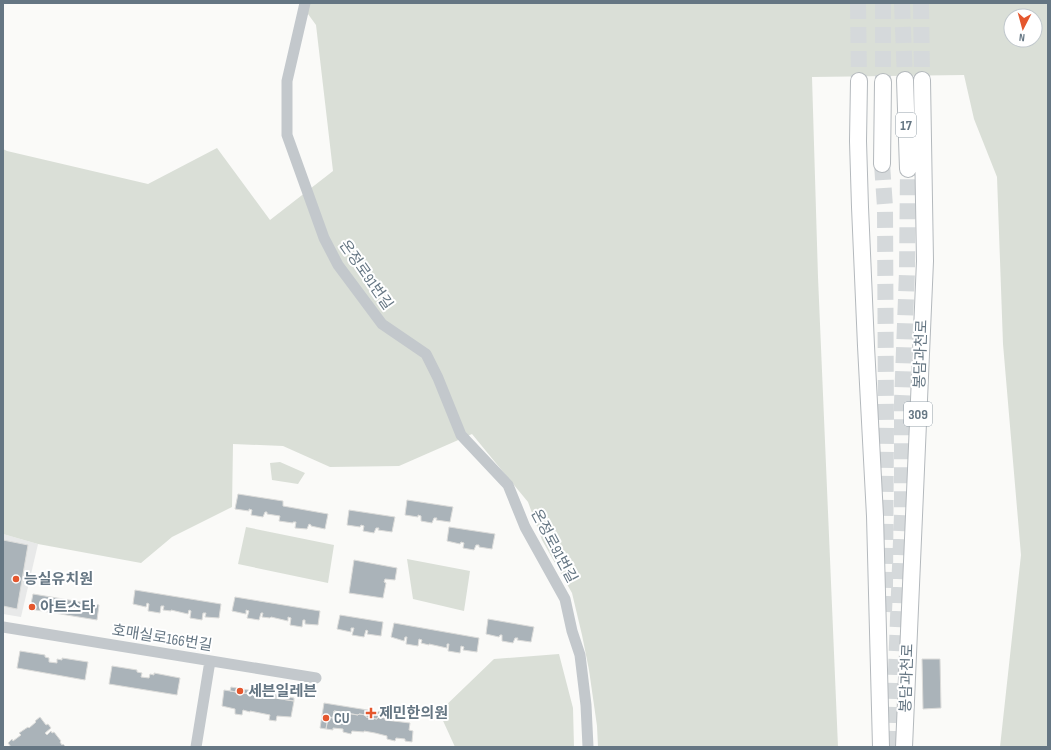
<svg xmlns="http://www.w3.org/2000/svg" width="1051" height="750" font-family="'Sofia Sans Condensed','Noto Sans KR',sans-serif">
<rect width="100%" height="100%" fill="#fafaf8"/>
<!-- built -->
<path fill="#e8e9e9" d="M3,534L38,544L21,617L3,614Z"/>
<!-- green -->
<path fill="#dadfd7" fill-rule="evenodd" d="M300,3H1048V747H1000L1021,555L1003,344L997,177L974,119L964,75L812,77L818,277L838,747H598L597,726L589,670L582,635L572,593L542,540L528,502L472,434L399,466L330,467L283,446L233,444L232,507L172,537L141,563L38,544L3,534V149L7,151L148,184L217,148L270,220L333,171L316,25ZM1011,16H1035V40H1011Z
M280,462L305,473L298,484L272,480L270,463Z
M246,527L334,545L328,583L238,564Z
M407,559L470,571L464,611L413,599Z
M559,654L573,708L574,747H455L439,712L494,659Z"/>
<!-- building -->
<path fill="#aab3b9" stroke="#dcdcda" d="M238,494L283,501V506L328,514L325,529L311,526V525L309,524L307,529L295,528L296,522H293V523L279,521L280,516L267,514V512H265L263,517L251,515L252,510L249,509V511L235,509Z
M407,500L453,507L450,522L436,520L437,518H434L432,523L421,521V516L418,515V517L405,515Z
M349,510L395,517L392,532L378,530L379,528H376L374,533L363,531L364,526L361,525L360,527L347,525Z
M449,527L495,534L492,549L479,547V545H476L474,550L463,548L464,543L461,542L460,544L447,541Z
M3,540L28,545L17,609L3,606Z
M354,560L397,568L395,580L385,579L384,582L386,583L383,598L349,593Z
M135,590L221,604L219,618L205,617L206,613H203L202,620L190,618L191,611L189,610L188,614L171,610V611L163,610L164,606H161L160,613L148,611L149,604L147,603L146,607L133,604Z
M33,594L99,605L97,620L30,609Z
M235,597L320,611L318,625L305,624V620H303L302,627L290,625L291,618L288,617V621L271,617L270,618L262,617L263,613H261L259,620L247,618L249,611L246,610V614L232,611Z
M340,615L383,622L381,636L367,634L368,631L366,630L364,637L352,635L354,628H351V632L337,629Z
M488,619L534,627L531,642L517,640L518,638H515L513,643L502,641V635H500L499,637L486,634Z
M394,623L479,638L477,652L463,650L464,647L461,646L460,653L448,651L449,644H447V648L429,644V645L421,643L422,640L419,639L418,646L406,644L407,637H405L404,641L391,637Z
M20,651L45,655V657L49,658V662L57,663V659L62,660V658L88,662L85,680L17,668Z
M922,659H940L941,708L923,709Z
M112,666L137,670V672L142,673L141,677L149,678L150,674L154,675V673L180,678L177,695L109,684Z
M231,687L294,698V701L230,691Z
M224,690L294,701L291,717L277,716L276,721L269,720L270,715L250,711V712L243,710L242,715L235,714V709L222,706Z
M324,703L380,712L379,718L378,717L377,719L366,717V715L359,714L358,715L334,711L333,718L328,717L326,729L320,728Z
M334,711L358,715L359,714L366,715V717L377,719L378,717L385,718V720L410,723L409,730L413,731L412,742L405,741V739L396,738L395,741L387,739V736L375,733L364,731V732L352,731L351,734L343,732V729L333,728V730L326,729L328,717L333,718Z
M40,717L46,725L48,724L51,728L45,733L47,735L51,731L52,733L54,732L61,741L60,742L62,745L63,744L66,747H11L8,743L12,739L13,741L21,735L19,733L28,727L29,728L36,722L35,721Z"/>
<g fill="none" stroke-linecap="round" stroke-linejoin="round">
<!-- highway-tunnel -->
<path stroke="#d5d9db" stroke-width="16" stroke-dasharray="16 8" stroke-linecap="butt" d="M858,3L859,81
M883,3V82
M902,3L905,80
M921,3L922,80
M882,164L885,207L886,424L885,589L884,612
M893,747L902,515V402L907,272L908,169"/>
<!-- highway casing -->
<g stroke="#b4b9bd" stroke-width="18">
<path id="highway" d="M905,80L908,169
M859,81L858,141L860,207L866,346L875,516L881,747
M882,164L883,82
M904,747L925,261L922,80"/>
</g>
<!-- minor -->
<path stroke="#c3c8cc" stroke-width="11" d="M305,3L287,81V135L324,238L338,265L382,324L426,354L438,378L461,435L508,485L525,527L565,599L572,631L580,655L586,705L588,747
M3,627L316,678
M196,747L210,661"/>
<!-- highway -->
<use href="#highway" stroke="#fff" stroke-width="16"/>
</g>
<!-- markers -->
<g fill="#e4572e" stroke="#fff" stroke-width="1.5">
<circle cx="16" cy="579" r="4"/>
<circle cx="32" cy="607" r="4"/>
<circle cx="240" cy="691" r="4"/>
<path d="M369 707h4v4h4v4h-4v4h-4v-4h-4v-4h4z"/>
<circle cx="326" cy="718" r="4"/>
</g>
<g text-anchor="middle" dominant-baseline="central" stroke-width="4" stroke-linejoin="round" paint-order="stroke">
<!-- shield labels -->
<g fill="#fff" stroke="#939fa8" stroke-width="1">
<rect x="896" y="113" width="20" height="24" rx="3"/>
<rect x="904" y="402" width="28" height="24" rx="3"/>
</g>
<g font-size="14" font-weight="bold" fill="#657683">
<text x="906" y="125">17</text>
<text x="918" y="414">309</text>
</g>
<!-- street labels -->
<g font-size="15" fill="#657683" stroke="#fff">
<text transform="translate(366 275) rotate(55)">온정로91번길</text>
<text transform="translate(921 354) rotate(-88)">봉담과천로</text>
<text transform="translate(554 546) rotate(62)">온정로91번길</text>
<text transform="translate(162 638) rotate(9)">호매실로166번길</text>
<text transform="translate(907 678) rotate(-88)">봉담과천로</text>
</g>
<!-- poi labels -->
<g font-size="15" font-weight="bold" fill="#657683" stroke="#fff" text-anchor="start">
<text x="24" y="579">능실유치원</text>
<text x="40" y="607">아트스타</text>
<text x="248" y="691">세븐일레븐</text>
<text x="379" y="713">제민한의원</text>
<text x="334" y="718">CU</text>
</g>
</g>
<!-- border -->
<rect width="1051" height="750" fill="none" stroke="#657683" stroke-width="8"/>
<!-- north arrow -->
<g transform="translate(1023 28) rotate(186)"><circle r="19" fill="#ffffff" stroke="#c1c8cd"/>
<path d="M0-3L7 15L0 10L-7 15Z" fill="#e4572e"/>
<text y="-6" font-size="11" font-weight="bold" text-anchor="middle" fill="#657683">N</text>
</g>
</svg>
